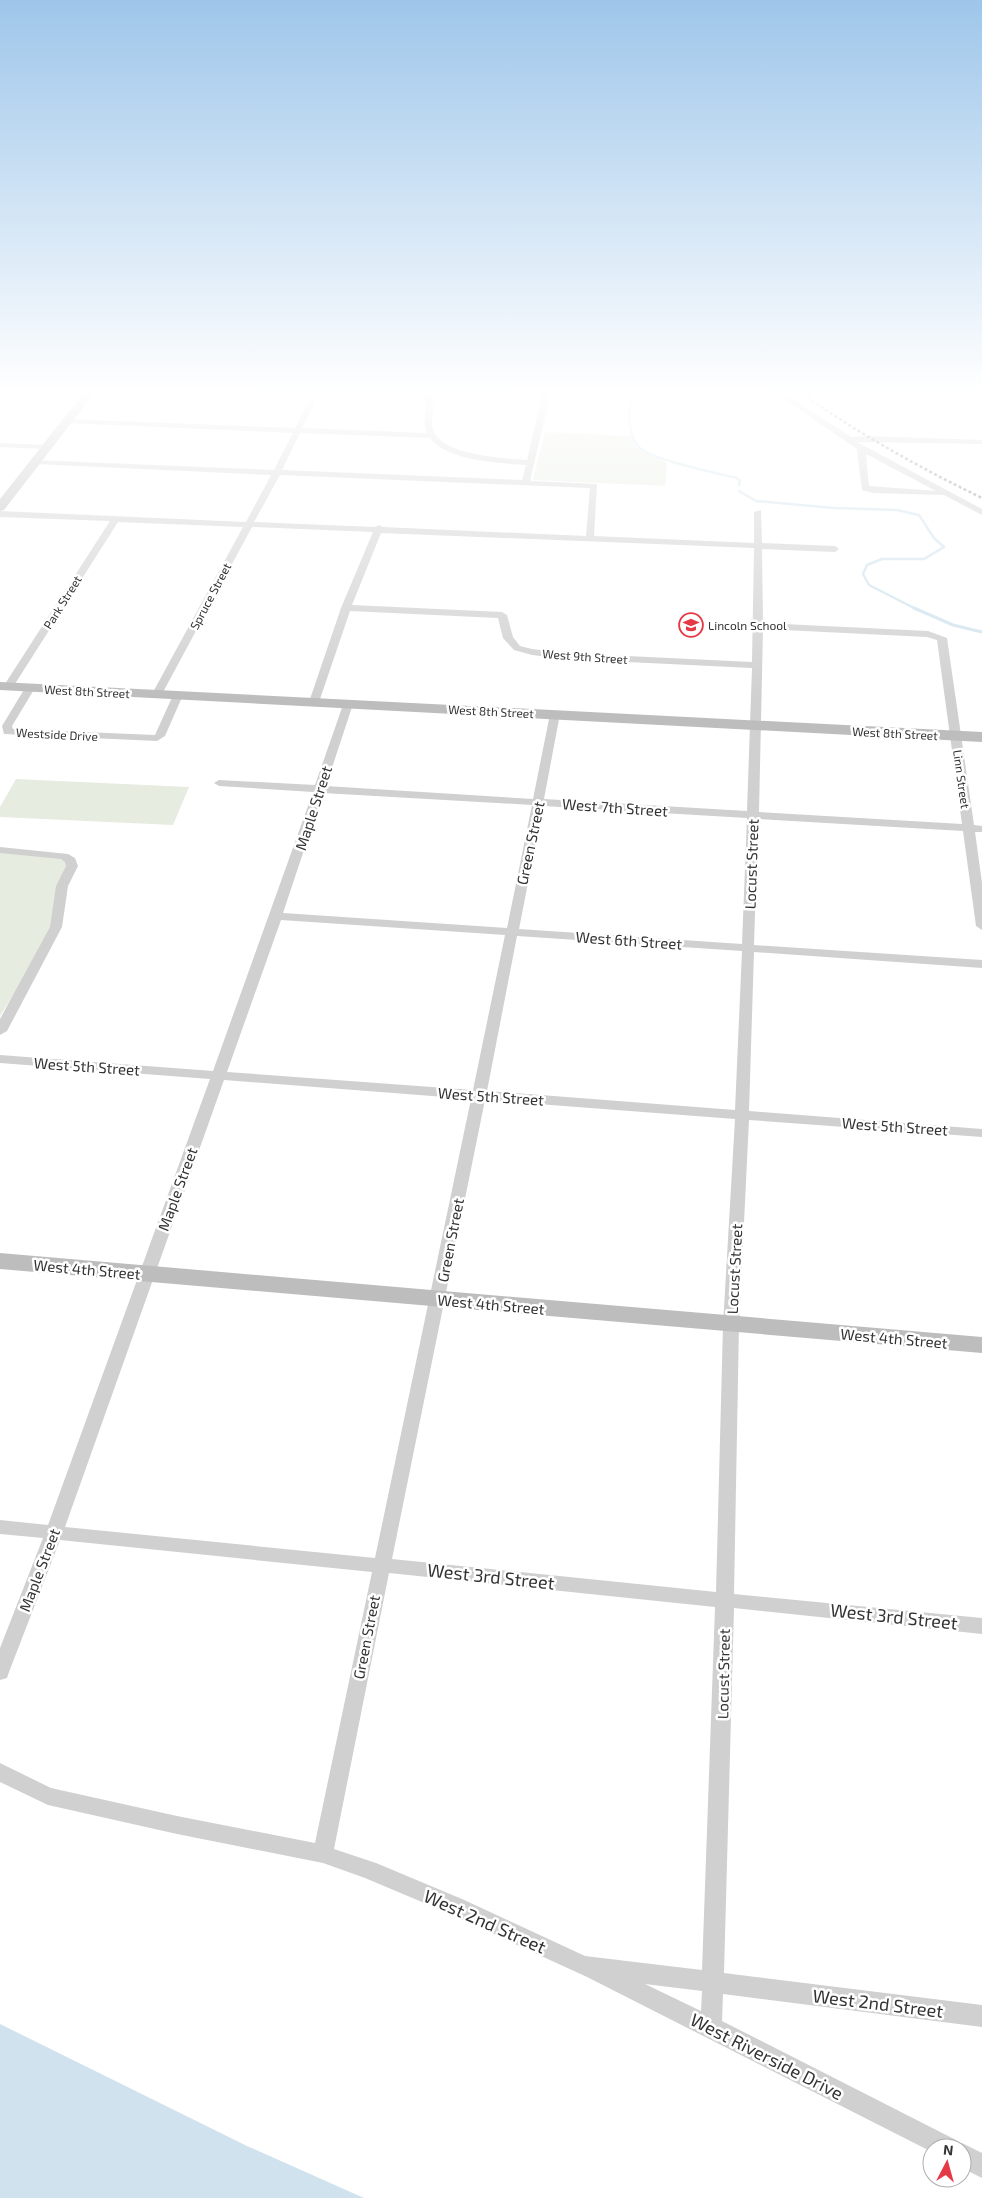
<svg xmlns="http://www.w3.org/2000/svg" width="982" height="2198" font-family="'Exo 2',sans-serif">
<rect width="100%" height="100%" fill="#fff"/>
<!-- green -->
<path fill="#e6ecdf" d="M545,432L630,436L636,447L667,463L665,486L533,480Z
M16,779L189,787L173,825L0,817V807Z
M0,850L64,856L72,866L56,927L0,1016Z"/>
<!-- water -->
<path fill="#cfe2ee" d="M0,2024L247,2146L364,2198H0Z"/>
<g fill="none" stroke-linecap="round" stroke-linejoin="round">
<!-- stream-far1 -->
<path stroke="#cfe2ee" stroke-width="2.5" d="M633,391L630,394C630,410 626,433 638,446C650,460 717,473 737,478L740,481L739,485
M739,491L756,501L834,508L897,510L919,515L934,538L944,547L924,559H882L867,565L863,574L869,585L916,609"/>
<!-- stream -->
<path stroke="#cfe2ee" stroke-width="3" d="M914,608L953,625L982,632"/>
<!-- street -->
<path fill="#d0d0d0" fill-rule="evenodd" d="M298,391L321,392L302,428L427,433C421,418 430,408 421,391H429C438,409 428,419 434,432C445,456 504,458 527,460L543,391H551L530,481L597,484L594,536L754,543V512L761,510L762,543L835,546L839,549L835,552L762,549L763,623L928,631L947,638L974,825L982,826V832H975L982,883V930L976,926L963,831L758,819L754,945L982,960V968L754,952L749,1111L982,1129V1137L749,1120L739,1325L734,1594L982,1618V1634L734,1608L724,1973L982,2005V2027L723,1994L722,2021L956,2140L958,2145L962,2143L982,2153V2178L962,2168V2148H932V2152L587,1977L448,1913L365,1878L323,1863L177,1834L48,1805L0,1782V1763L51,1788L177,1816L315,1843L372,1572L60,1540L9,1672L7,1678L0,1680V1648L43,1538L0,1534V1520L48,1525L210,1079L0,1063V1055L213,1071L313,792L219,786L214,783L219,780L315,785L344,702H352L353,704L326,786L533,799L550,714L555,711L560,714L544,799L747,811L752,668L565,659L532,655L514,650L503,638L498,618L350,611L319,702L314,705L310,704L309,702L341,608L373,532L252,527L162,694L157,697L152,694L243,527L118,522L13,687L8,690L4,689L3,687L110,521L0,517V511L246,522L271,475L35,464H32V460L274,470L293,433L67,423H64V419L295,428L312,394ZM300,433L430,438C446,461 501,463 526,465L522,480L282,470ZM280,475L590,488L586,536L383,527L379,525L375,527L254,522ZM381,533L754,548L752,662L565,653L532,649L520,646L513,637L507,615L502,612L352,605ZM763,629L927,637L937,640L962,824L759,812ZM323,793L532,805L507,928L283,913ZM543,806L747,818L742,944L519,929ZM281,920L505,935L473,1090L227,1072ZM517,936L742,951L735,1110L487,1091ZM224,1080L471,1099L375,1558L65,1527ZM485,1100L735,1119L723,1325L716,1592L392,1559ZM389,1573L715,1607L702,1970L585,1956L462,1899L376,1863L334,1849ZM645,1984L702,1991L701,2011Z
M772,391H781L851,437L868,436L982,440V444L857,442L982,509V515L944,495L873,493L862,490L857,449ZM866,454L936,491L869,486Z
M0,443L46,445L50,447L46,449L0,447Z
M30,685L35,688L12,726L13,729L155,735L174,693L178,692L183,695L165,736L157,741L4,734L2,726L25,688Z
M0,847L68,854L75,858L78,866L68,886L62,927L7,1031L0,1035V1019L50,927L56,886L66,866L65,862L61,859L0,853Z"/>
<!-- secondary -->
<path fill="#bdbdbd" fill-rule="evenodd" d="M85,391H96L4,510L0,511V499Z
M0,682L982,732V742L0,690Z
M0,1253L982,1337V1353L0,1269Z"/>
<!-- rail -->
<path stroke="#888" stroke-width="2.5" stroke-dasharray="3 2.5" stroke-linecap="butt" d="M798,391C856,432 918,467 982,498"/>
</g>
<!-- sky -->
<linearGradient id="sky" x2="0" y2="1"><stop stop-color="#9ec6ea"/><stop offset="0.56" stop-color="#fff"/><stop offset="1" stop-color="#fff" stop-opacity="0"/></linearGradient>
<rect width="982" height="699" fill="url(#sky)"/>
<!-- icons -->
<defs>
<g id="school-ring" transform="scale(1.25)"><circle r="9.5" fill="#fff" stroke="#e63946" stroke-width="1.5"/><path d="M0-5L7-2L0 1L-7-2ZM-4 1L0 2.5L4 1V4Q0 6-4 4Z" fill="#e63946"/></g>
</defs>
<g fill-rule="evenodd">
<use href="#school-ring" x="691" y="625"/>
</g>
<g text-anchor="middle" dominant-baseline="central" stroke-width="5" stroke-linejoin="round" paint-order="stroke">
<!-- far-street labels -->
<g font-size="12" fill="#333" stroke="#fff">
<text transform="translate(210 596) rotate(-62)">Spruce Street</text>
<text transform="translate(62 602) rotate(-58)">Park Street</text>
<text transform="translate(585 656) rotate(4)">West 9th Street</text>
<text transform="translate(87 691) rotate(3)">West 8th Street</text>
<text transform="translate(491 711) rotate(3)">West 8th Street</text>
<text transform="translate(895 733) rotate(3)">West 8th Street</text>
<text transform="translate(57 734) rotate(3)">Westside Drive</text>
<text transform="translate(962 779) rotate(82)">Linn Street</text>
</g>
<!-- far-poi labels -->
<g font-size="12" fill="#333" stroke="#fff" text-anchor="start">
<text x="708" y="625">Lincoln School</text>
</g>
<!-- street labels -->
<g font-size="15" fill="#333" stroke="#fff">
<text transform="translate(615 807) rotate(4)">West 7th Street</text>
<text transform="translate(313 808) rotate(-72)">Maple Street</text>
<text transform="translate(530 843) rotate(-78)">Green Street</text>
<text transform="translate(751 864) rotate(-88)">Locust Street</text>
<text transform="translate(629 940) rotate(4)">West 6th Street</text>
<text transform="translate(87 1066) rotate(4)">West 5th Street</text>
<text transform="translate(491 1096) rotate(4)">West 5th Street</text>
<text transform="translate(895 1126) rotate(4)">West 5th Street</text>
<text transform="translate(177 1189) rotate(-70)">Maple Street</text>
<text transform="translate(450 1240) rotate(-79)">Green Street</text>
<text transform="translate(87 1269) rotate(5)">West 4th Street</text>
<text transform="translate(734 1269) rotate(-87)">Locust Street</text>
<text transform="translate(491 1304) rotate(5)">West 4th Street</text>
<text transform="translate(894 1338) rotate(5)">West 4th Street</text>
<text transform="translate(39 1570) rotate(-69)">Maple Street</text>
<text transform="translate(366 1637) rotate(-79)">Green Street</text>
<text transform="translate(723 1674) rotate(-89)">Locust Street</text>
</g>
<!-- near-street labels -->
<g font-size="18" fill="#333" stroke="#fff">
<text transform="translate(491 1576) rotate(6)">West 3rd Street</text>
<text transform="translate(894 1616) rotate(6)">West 3rd Street</text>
<text transform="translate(485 1921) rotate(24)">West 2nd Street</text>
<text transform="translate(878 2003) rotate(7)">West 2nd Street</text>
<text transform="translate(767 2056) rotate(27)">West Riverside Drive</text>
</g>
</g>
<!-- north arrow -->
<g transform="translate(947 2163) rotate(6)"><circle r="24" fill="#ffffff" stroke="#adadad"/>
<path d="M0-4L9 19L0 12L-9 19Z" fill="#e63946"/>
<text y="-8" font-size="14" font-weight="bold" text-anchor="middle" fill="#333333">N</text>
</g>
</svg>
